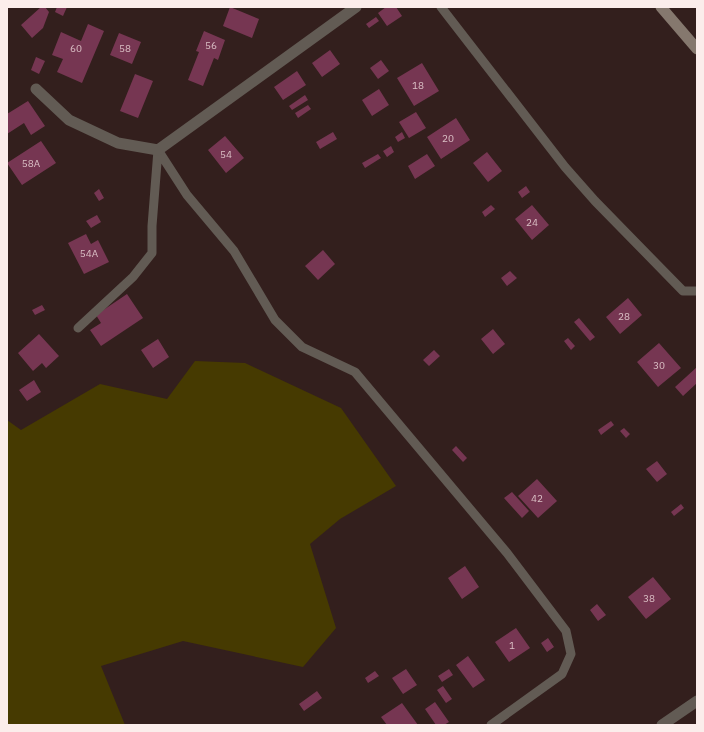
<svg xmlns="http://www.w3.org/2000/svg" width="704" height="732" font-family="'IBM Plex Sans',sans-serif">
<rect width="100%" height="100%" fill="#331f1d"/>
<!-- green -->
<path fill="#463a01" d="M195,361L245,363L341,408L396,486L340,519L310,544L336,628L303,667L183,641L101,666L125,725H7V420L21,430L100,384L167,399Z"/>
<!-- building -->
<path fill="#763652" d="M41,7H45L49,12L43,28L32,38L21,25Z
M57,7H67L63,16L55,12Z
M230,7L259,19L252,38L223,26Z
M386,7H396L402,16L387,26L378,13Z
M376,17L379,21L369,28L366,24Z
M88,24L104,31L82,83L57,72L63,59L52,55L61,32L81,41Z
M204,31L225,40L218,60L214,58L203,86L188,80L199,52L196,51Z
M119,33L141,42L132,64L110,55Z
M330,50L340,64L322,77L312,63Z
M36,57L45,61L39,74L31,70Z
M381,60L389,71L378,79L370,68Z
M422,63L439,91L414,106L397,78Z
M297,71L306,85L283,100L274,87Z
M135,74L153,81L138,118L120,111Z
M379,89L389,105L372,116L362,100Z
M305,95L308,100L292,110L289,106Z
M28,101L45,126L31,135L24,123L7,134V114Z
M308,105L311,109L298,118L295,113Z
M416,112L426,128L409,138L399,122Z
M456,118L470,140L441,159L427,137Z
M333,132L337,139L320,149L316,142Z
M402,132L405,138L398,142L395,137Z
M225,136L244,158L226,173L208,150Z
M41,141L56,163L22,185L7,163Z
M391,146L394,152L387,157L383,151Z
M487,152L502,171L488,182L473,163Z
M378,154L381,158L365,168L362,163Z
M427,154L435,166L415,179L408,166Z
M526,186L530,192L522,198L518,192Z
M99,189L104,198L99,201L94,193Z
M491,205L495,209L485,217L482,212Z
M532,205L549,225L532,240L515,219Z
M97,215L101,222L91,228L86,221Z
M86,234L91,244L98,240L109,262L84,274L68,243Z
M323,250L335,264L318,280L305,266Z
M510,271L517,278L507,286L501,278Z
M127,294L143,318L101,346L90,330L101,323L96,315Z
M628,298L642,315L620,334L606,317Z
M42,305L45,310L35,315L32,310Z
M579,318L595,337L590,341L574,322Z
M493,329L505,344L493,354L481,339Z
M39,334L59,356L46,368L42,363L33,371L18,353Z
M568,338L575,346L571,350L564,341Z
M158,339L169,357L153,368L141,350Z
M659,343L681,368L658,387L637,362Z
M434,350L440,356L429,366L423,360Z
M697,367V383L683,396L675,387Z
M34,380L41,392L27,401L19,390Z
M611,421L614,425L601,435L598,430Z
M624,428L630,434L626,438L620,431Z
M456,446L467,458L463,462L452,450Z
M657,461L667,474L657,482L646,469Z
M537,479L557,501L538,518L518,496Z
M512,492L529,511L522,518L504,498Z
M681,504L684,508L674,516L671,512Z
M465,566L479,587L462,599L448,578Z
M653,577L671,599L646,619L628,597Z
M597,604L606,615L598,621L590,610Z
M516,628L530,648L509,662L495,642Z
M548,638L554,647L547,652L541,643Z
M468,656L485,680L473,688L456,665Z
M406,669L417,685L403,694L392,678Z
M449,669L453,675L442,682L438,676Z
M375,671L379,676L368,683L365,678Z
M443,686L452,699L446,703L437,690Z
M317,691L322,698L304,711L299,704Z
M435,702L449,722L444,725H436L425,709Z
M402,703L418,725H387L381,717Z"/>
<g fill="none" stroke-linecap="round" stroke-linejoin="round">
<!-- service -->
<path stroke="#625b54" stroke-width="9" d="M441,7L565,167L595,201L683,291H697
M158,150L187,195L234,251L275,320L302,347L355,372L507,553L566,631L571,654L562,674L491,725
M78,328L133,277L152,253V226L158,150"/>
<!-- minor -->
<path stroke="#625b54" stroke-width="11" d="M36,89L69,120L118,143L158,150L356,7"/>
<!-- tertiary -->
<path stroke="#625b54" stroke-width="11" d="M662,725L697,701"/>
<!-- secondary -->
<path stroke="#85786e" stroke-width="11" d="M661,7L697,49"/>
</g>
<g text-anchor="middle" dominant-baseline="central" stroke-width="4" stroke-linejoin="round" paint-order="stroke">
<!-- number labels -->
<g font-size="10" fill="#dabfc5">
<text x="211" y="45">56</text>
<text x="76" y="48">60</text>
<text x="125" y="48">58</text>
<text x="418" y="85">18</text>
<text x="448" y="138">20</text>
<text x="226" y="154">54</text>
<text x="31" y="163">58А</text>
<text x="532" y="222">24</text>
<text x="89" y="253">54А</text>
<text x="624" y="316">28</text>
<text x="659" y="365">30</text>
<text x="537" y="498">42</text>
<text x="649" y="598">38</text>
<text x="512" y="645">1</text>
</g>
</g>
<!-- border -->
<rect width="704" height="732" fill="none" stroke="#fbedeb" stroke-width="16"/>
</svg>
